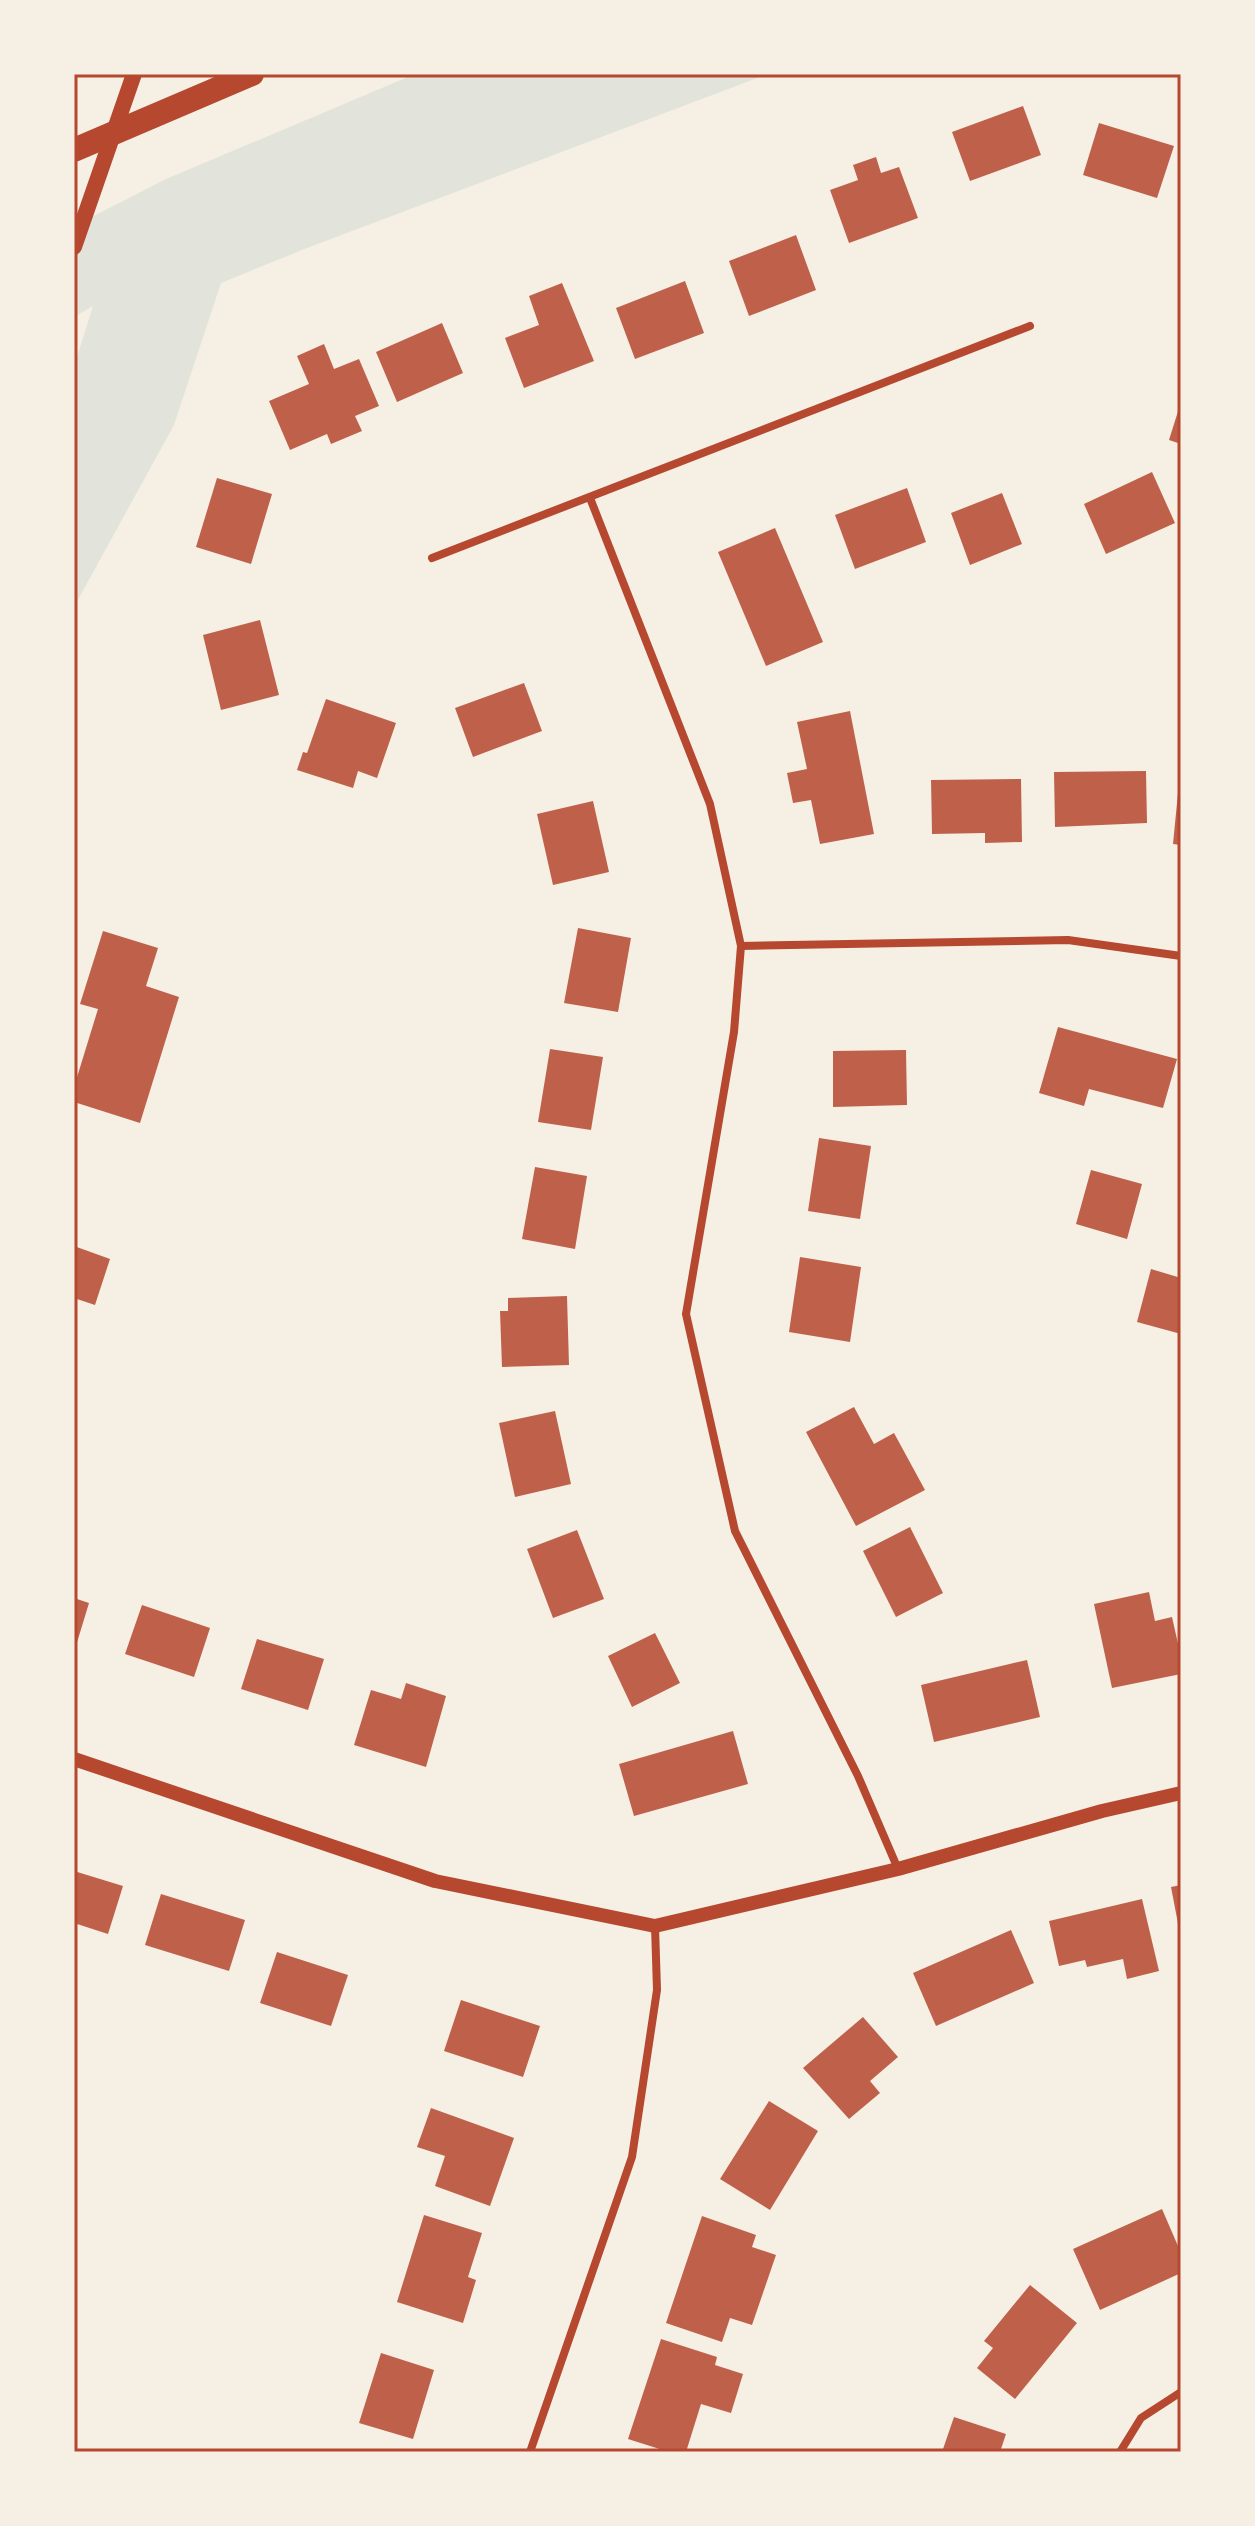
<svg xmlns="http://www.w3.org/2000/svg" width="1255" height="2526" font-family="Signika,sans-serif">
<rect width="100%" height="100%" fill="#f6efe4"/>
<!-- green -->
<path fill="#e2e4dc" d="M415,74H768L307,248L221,283L174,425L74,607V367L93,306L74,317V226L166,179Z"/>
<!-- building -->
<path fill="#bf614a" d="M1023,106L1041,155L970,181L952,132Z
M1099,123L1174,146L1157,198L1083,175Z
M876,157L881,173L899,167L918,218L849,243L830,190L858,180L853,165Z
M796,235L816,290L749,316L729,261Z
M685,281L704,333L635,359L616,308Z
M562,283L594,361L524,388L505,338L539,325L529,296Z
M442,323L463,373L397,402L376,352Z
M324,344L334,369L359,359L379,406L355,416L362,431L331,444L327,434L290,450L269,401L309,384L297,356Z
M1180,405H1181V444L1169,440Z
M1152,472L1175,523L1106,554L1084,504Z
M217,478L272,494L251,564L196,547Z
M907,488L926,542L855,569L835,515Z
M1002,493L1022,544L970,565L951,513Z
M775,528L823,642L766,666L718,552Z
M260,620L279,695L221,710L203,635Z
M524,683L542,731L473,757L455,708Z
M326,699L396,723L377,778L358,771L353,788L297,770L303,752L307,753Z
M850,711L874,834L820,844L811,800L793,803L787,773L807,769L797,722Z
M1146,771L1147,823L1055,827L1054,772Z
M1021,779L1022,842L985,843V833L932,834L931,780Z
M1178,793H1181V845L1173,844Z
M593,801L609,872L553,885L537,814Z
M578,928L631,938L618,1012L564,1003Z
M103,931L158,948L146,986L179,997L140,1123L74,1102V1087L98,1009L80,1004Z
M1058,1027L1177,1059L1163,1108L1089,1089L1084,1106L1039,1093Z
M550,1049L603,1057L591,1130L538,1122Z
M906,1050L907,1105L833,1107V1051Z
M819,1138L871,1146L860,1219L808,1211Z
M535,1167L587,1176L575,1249L522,1239Z
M1091,1170L1142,1184L1127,1239L1076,1224Z
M74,1246L110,1259L95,1305L74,1298Z
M800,1257L861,1267L850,1342L789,1332Z
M1151,1269L1181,1278V1334L1137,1322Z
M567,1296L569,1365L502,1367L500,1311H508V1298Z
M854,1407L874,1444L894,1433L925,1490L856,1526L806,1432Z
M555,1411L571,1484L515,1497L499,1423Z
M910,1527L943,1593L896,1617L863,1551Z
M577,1530L604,1599L553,1618L527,1549Z
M1149,1592L1155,1621L1172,1617L1181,1657V1674L1112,1688L1094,1604Z
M74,1598L89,1603L75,1649H74Z
M142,1605L210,1628L194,1677L125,1654Z
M655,1633L680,1683L632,1707L608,1656Z
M257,1639L324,1659L308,1710L241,1689Z
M1027,1660L1040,1717L934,1742L921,1685Z
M406,1683L446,1696L426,1767L354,1745L371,1690L401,1699Z
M733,1731L748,1784L634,1816L619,1764Z
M74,1871L123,1886L108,1934L74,1923Z
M1181,1885V1934H1180L1171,1887Z
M161,1894L245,1920L229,1971L145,1945Z
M1142,1899L1159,1971L1127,1979L1123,1959L1087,1967L1085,1960L1059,1966L1049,1921Z
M1011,1930L1034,1983L936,2026L913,1973Z
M277,1952L348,1975L331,2026L260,2003Z
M461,2000L540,2026L523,2077L444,2051Z
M863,2017L898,2057L870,2081L880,2093L849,2119L803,2068Z
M769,2101L818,2131L770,2210L720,2179Z
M431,2108L514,2138L490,2206L435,2186L445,2156L417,2147Z
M1162,2209L1181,2253V2273L1100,2310L1073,2249Z
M424,2215L482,2233L468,2277L476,2280L463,2323L397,2302Z
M702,2216L756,2235L752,2247L776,2255L752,2325L730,2318L722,2342L666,2323Z
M1030,2285L1077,2323L1015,2399L977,2368L993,2348L984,2341Z
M661,2339L717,2357L715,2365L743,2374L731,2413L701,2404L686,2452H669L628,2439Z
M381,2353L434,2370L413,2439L359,2423Z
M954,2417L1006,2434L1000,2452H942Z"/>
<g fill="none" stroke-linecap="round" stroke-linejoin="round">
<!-- minor -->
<path stroke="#b5482f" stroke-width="8" d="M590,498L710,804L741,946L734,1032L686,1314L735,1531L858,1776L898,1869
M432,558L1030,326
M741,946L1068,940L1181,956
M530,2452L632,2157L657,1990L655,1926
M1120,2452L1141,2418L1181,2392"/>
<!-- tertiary -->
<path stroke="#b5482f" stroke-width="14" d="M74,1759L435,1881L655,1926L898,1869L1102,1811L1181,1793"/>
<!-- secondary -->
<path stroke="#b5482f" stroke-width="16" d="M74,247L134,74"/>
<!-- motorway -->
<path stroke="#b5482f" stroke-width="24" d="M74,150L252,74"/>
</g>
<!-- border -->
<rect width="1255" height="2526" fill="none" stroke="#f6efe4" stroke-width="152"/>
<rect x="76" y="76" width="1103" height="2374" fill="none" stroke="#b5482f" stroke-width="3"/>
</svg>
